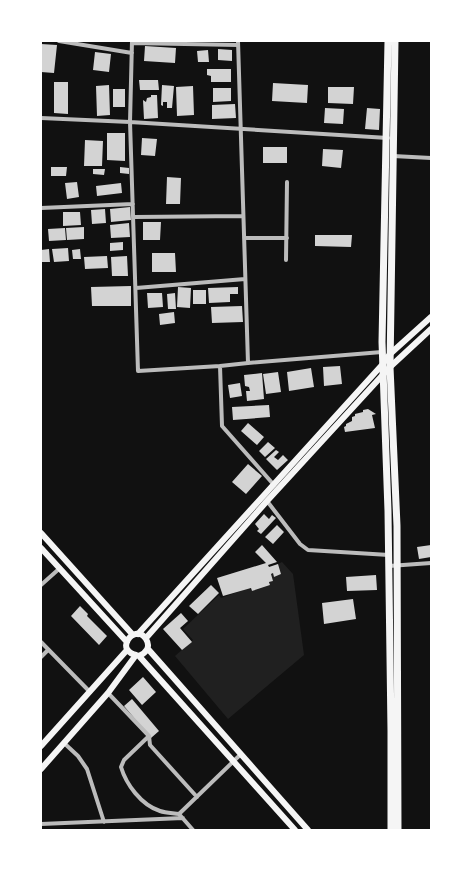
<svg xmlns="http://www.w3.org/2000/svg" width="472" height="871" font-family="'Asap Condensed',sans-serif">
<rect width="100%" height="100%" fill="#111"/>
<!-- green -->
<path fill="#202020" d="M282,562L293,574L304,655L228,719L175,656L193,640L183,629L219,595L221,598L249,588L252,591L270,585V582L273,581L271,574L273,573L274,577L281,574L278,564Z"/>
<!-- building -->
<path fill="#d3d3d3" d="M41,44L57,45L54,73L41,72Z
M145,46L176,48L175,63L144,61Z
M218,49L232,50V61L218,60Z
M208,50L209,62H198L197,51Z
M95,52L111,54L109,72L93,70Z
M207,69H231V82H211V76L207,75Z
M139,80H158L159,90H140Z
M54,82H68V114L54,113Z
M273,83L308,85L307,103L272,101Z
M109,85L110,115L97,116L96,86Z
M162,85L174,86L172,108H167V102H163V106L161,105Z
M193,86L194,115L177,116L176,87Z
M328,87H354L353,104L328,103Z
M213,88H231V101L213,102Z
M113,89H125V107H113Z
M151,95H157L158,118L144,119L143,100L146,102L147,98L151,97Z
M235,104L236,118L212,119V105Z
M325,108L344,109L343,124L324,123Z
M367,108L380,109L379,130L365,129Z
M107,133H125V161L107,160Z
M142,138L157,139L155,156L141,155Z
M85,140L103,141L102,166H84Z
M263,147H287V163H263Z
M323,149L343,150L341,168L322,166Z
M51,167H67L66,176H51Z
M120,167L129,168V174L120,173Z
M93,169H105L104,175L93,174Z
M167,177L181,178L180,204H166Z
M77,182L79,197L67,199L65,183Z
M121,183L122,193L97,196L96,186Z
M130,207L131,220L111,222L110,209Z
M105,209L106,223L92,224L91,210Z
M63,212H80L81,225L63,226Z
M143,222H161L160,240H143Z
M129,223L130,237L111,238L110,225Z
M84,227V239L67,240L66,228Z
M65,228L66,240L49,241L48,229Z
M315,235H352L351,247L315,246Z
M123,242V250L110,251V243Z
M68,248L69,261L54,262L52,249Z
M49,249L50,262H41V250Z
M80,249L81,259H73L72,250Z
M152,253H175L176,272H152Z
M107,256L108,268L85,269L84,257Z
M127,256L128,276H112L111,257Z
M131,286V306H92L91,287Z
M178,287L191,288L190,308L177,307Z
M238,287V294H230V302L209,303L208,288Z
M193,290H206V304H193Z
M147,293H162L163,307L148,308Z
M175,293L176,309H168L167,294Z
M242,306L243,322L212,323L211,307Z
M174,312L175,323L160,325L159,314Z
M340,366L342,384L324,386L323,367Z
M311,368L314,387L289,391L287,372Z
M278,372L281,392L266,394L263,374Z
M262,373L264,399L247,401L246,391H250L249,387L245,386L244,375Z
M240,383L242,396L230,398L228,385Z
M269,405L270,417L233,420L232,407Z
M368,409L376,414L372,415L375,428L345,432L344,427L346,426V424L352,421V417L355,416V414L363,412V410Z
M248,423L264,437L257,445L241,431Z
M268,442L275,448L265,457L259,451Z
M276,450L279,452L274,457L278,460L283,455L288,460L277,470L266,459Z
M248,464L262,476L246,494L232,482Z
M264,514L269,519L272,515L276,518L261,534L257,531L259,529L255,524Z
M277,525L284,532L273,544L265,537Z
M262,545L277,562L268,565L269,567L278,564L281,574L274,577L273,573L271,574L273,581L269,582L270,585L252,591L251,588L223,596L217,578L266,563L255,552Z
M431,545V557L419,559L417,547Z
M376,575L377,590L347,591L346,577Z
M211,585L219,593L198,614L189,606Z
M353,599L356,619L324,624L322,603Z
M80,606L88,614L87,616L107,636L99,645L71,616Z
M181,613L188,621L180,628L192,642L182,650L163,629Z
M143,677L156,692L142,705L129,690Z
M132,699L159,731L151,738L124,706Z"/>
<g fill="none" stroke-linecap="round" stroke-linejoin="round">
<!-- minor -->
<path stroke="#bcbcbc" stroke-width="4" d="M59,41L132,53
M132,41L130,122L138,371L220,366
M238,41L248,363L220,366L222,426L274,485
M132,43L238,45
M41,118L130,122L388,138
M393,156L431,158
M41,208L133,204
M134,217L243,216
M244,238H287
M286,260L287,182
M136,288L245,279
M248,363L382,352
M267,501L300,544L308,550L389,555
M389,566L431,563
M41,585L60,568
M41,642L90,692
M41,657L48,650
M108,693L149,736L124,760L121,767C126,784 141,805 160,811C166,813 173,813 179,814
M149,736L150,745L197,797
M64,743L78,756L87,769L104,822
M41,824L183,818
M193,830L179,814L241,754"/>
<!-- secondary -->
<path stroke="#f5f5f5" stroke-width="6" d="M41,533L133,635
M41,548L127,642
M138,634L382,365L390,354L431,317
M146,638L267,501L390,367L431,329
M148,649L308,830
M139,656C146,653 151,647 146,639C136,622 111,651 139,656L295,830
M41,746L127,650
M41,769L108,693L136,655"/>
<!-- primary -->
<path stroke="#f5f5f5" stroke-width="7" d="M388,41L382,342L388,511L391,731V830
M395,41L390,367L397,526L398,830"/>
</g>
<!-- border -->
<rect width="472" height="871" fill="none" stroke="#ffffff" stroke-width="84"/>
</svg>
